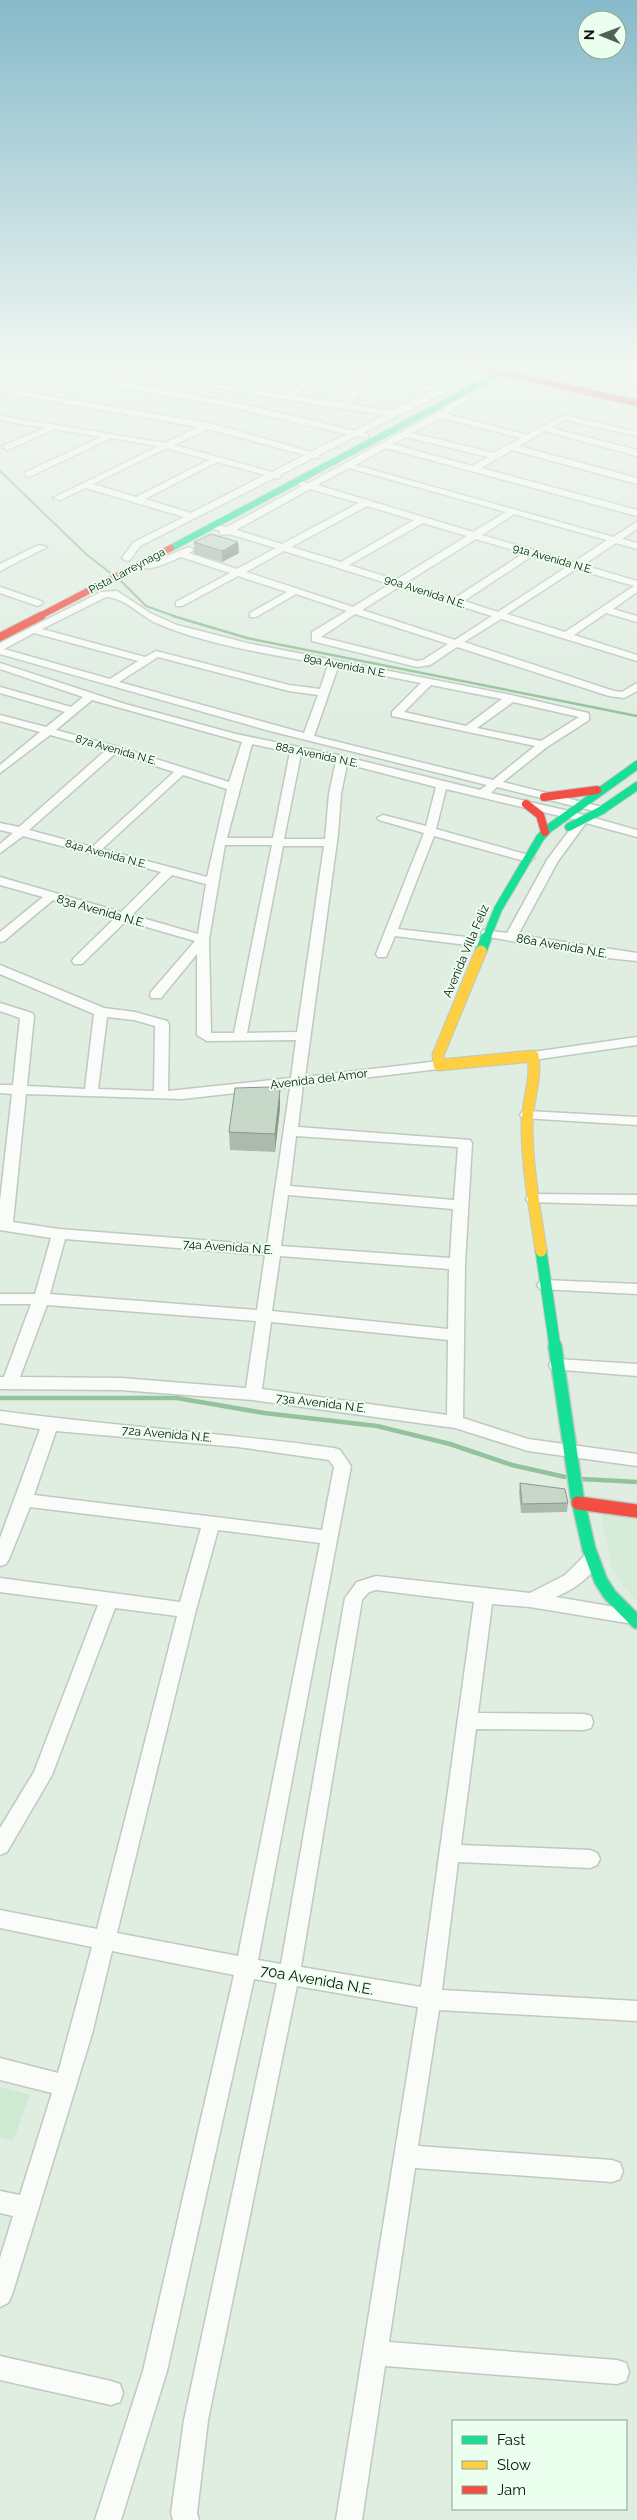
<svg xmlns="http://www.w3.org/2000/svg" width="637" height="2520" font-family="Raleway,sans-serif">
<rect width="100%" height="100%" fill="#e0ede1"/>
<!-- built -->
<path fill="#d6ecd8" d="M601,1514L637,1519V1601L622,1585L611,1565Z"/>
<!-- green -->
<path fill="#ceead2" d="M0,2087L30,2095L13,2141L0,2137Z"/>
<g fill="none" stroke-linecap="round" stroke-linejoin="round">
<!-- stream-far2 -->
<path stroke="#94c29c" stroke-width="2" d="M0,471L86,554L122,582L146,606L177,617"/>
<!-- stream-far1 -->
<path stroke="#94c29c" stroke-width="2.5" d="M173,616L247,638L637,716"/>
<!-- stream -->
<path stroke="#94c29c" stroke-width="4.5" d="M0,1398H177L264,1413L377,1426L450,1444L512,1465L565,1477
M582,1479L637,1482"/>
<!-- street casing -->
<g stroke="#bfc9c0" stroke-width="3">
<path id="street" d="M50,363H71L181,378L200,363H209L189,380L236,387L264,363H272L244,388L287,395L320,366L312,363H332L448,391L362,433L368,434V438L356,436L319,455V458H313L280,475V478H274L140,546L130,560L127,561L122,558L134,542L184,517L86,488L60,500L53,498L159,446L111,438L29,477L26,476V472L101,437L55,429L7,450L3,447L4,445L45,428L0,420V416L165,443L199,427L0,392V388L209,423L311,452L347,434L225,406L41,373L19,371L0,372V368C31,362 63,372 94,377C181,392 268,408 354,431L385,415L184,383L179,386L175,384L176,382ZM327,368L370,377L341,403L295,396ZM377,379L432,391L392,411L349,404ZM208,429L305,455L272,472L174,445ZM167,448L209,460L136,497L93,484ZM217,462L265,475L191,513L145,499Z
M462,396L469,398L447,414L527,435L564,415L637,432V436L565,420L551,428L637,450V456L545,431L519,446L637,478V484L512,450L481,468L637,510V516L386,448L355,465L613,537L637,522V529L622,539L637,543V549L616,543L583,565L637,581V592L613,609L637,616V622L606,613L574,635L637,655V661L501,619L464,642L614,691L622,692L637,683V691L624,698L609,696L457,647L430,665L417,667L312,641V632L347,611L296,594L256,617H250V613L287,592L238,576L182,606H176V602L230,573L181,557C169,562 146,574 134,565L139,562L155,561L189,547L194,550L189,553L237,569L276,548L229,534L220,535V531L211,528V524L227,527L302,486L299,484L300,482L309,483L437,413ZM441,418L521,438L494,453L412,433ZM406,437L488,457L472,466L392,444ZM349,468L506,512L473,532L317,485ZM310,489L359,503L282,544L236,530ZM367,506L414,520L341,562L291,547ZM514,514L607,540L574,562L482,535ZM423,523L467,536L396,580L349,565ZM476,539L524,553L455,598L405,583ZM284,551L390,584L353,607L246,572ZM532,556L568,566L498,612L464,601ZM576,569L634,586L565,632L507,614ZM399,587L492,616L455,640L362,610ZM355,614L448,644L423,660L417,661L321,637Z
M39,545L47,547L0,571V564Z
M0,587L41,601L43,603L38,606L0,593Z
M117,591L150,613L177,625L247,643L511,695L588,713L589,715V720L547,747L503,782L606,808V812L602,813L497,787L491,793L573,812L637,830V837L586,823L558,861L518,935L637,953V961L607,958L483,936L481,933L483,930L507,933L547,860L577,820L446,789L436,829L532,856L534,858L528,862L434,836L398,929L483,939L489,943L483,947L395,936L386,957H378L376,954L424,833L379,820L377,818L383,815L426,826L436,787L347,764L341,794L338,834L305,1077L439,1061L446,1065L439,1069L303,1085L298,1127L470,1140L472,1143L465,1264L463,1418L528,1439L637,1454V1466L528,1451L455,1428L253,1400L121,1390L0,1389V1377H4L31,1304H0V1294H35L51,1238L0,1230V1201L12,1094L0,1093V1085H13L20,1018L0,1011V1003L32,1013L34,1016L27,1086L85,1089L94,1014L0,974V965L104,1008L135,1012L167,1021L169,1024L168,1091L291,1078L296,1040L207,1041L197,1035V954L161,998H151L150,995L151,992L195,941L126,921L82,964H74L72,961L74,958L115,918L53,900L4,941L0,942V932L43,897L0,885V877L121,912L161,872L23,836L0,853V844L13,833L0,830V823L19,827L106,750L50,735L0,773V765L40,732L0,721V715L46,727L65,712L0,693V687L71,707L83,697L0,669V663L125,704L236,734L342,756L480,790L487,785L270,731L0,654V643L101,592ZM106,597C123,597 140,615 156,623C209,646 272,654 328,665L320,689L289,685L156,651L145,657L42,629ZM34,633L138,661L110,679L4,649ZM158,657L289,691L318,695L304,733L119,682ZM338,667L421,683L392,712V716L535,746L493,780L314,736ZM431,685L502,699L466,726L404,712ZM92,700L242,742L229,782L118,747L56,730ZM513,702L579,717L541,741L477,728ZM252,744L290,752L273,838H227ZM116,753L174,772L92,847L29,830ZM301,754L336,761L329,794L325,839H284ZM183,775L227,789L207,877L102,849ZM225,845H272L234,1033H211L209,939ZM283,846H324L297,1032L247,1033ZM172,875L206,884L198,934L132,915ZM107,1017L134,1020L155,1026L154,1091L98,1089ZM290,1087L267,1245L59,1229L13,1222L26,1094L182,1099ZM296,1136L458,1147L454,1200L290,1186ZM288,1195L453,1209L450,1258L281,1246ZM65,1239L265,1255L257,1310L50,1294ZM280,1256L449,1269L448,1329L272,1311ZM47,1305L256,1321L246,1388L121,1378L20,1377ZM271,1322L448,1340L447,1415L262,1389Z
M637,1037V1045L533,1060L526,1056L533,1052Z
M527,1111L637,1117V1125L522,1118L520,1115L522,1112Z
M533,1194L637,1195V1205L528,1202L526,1199L528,1196Z
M545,1280L637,1284V1294L540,1289L537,1285L540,1281Z
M557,1359L637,1364V1376L551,1369L549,1365L551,1361Z
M0,1411C111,1426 223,1433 334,1448L340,1450L351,1466L258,1960L281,1964L345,1598L357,1582L376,1576L530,1593L565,1575L585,1555L591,1553L597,1555L600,1560C591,1578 574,1589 556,1597L627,1609L633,1611L636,1616L633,1621L627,1623L530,1607L492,1604L478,1713L584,1714L591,1716L593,1722L591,1728L584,1730L476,1729L461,1845L590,1850L597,1853L600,1859L597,1865L590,1868L458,1862L442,1990L637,2001V2021L439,2010L418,2146L612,2160L620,2163L623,2171L620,2179L612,2182L415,2168L389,2342L617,2360L626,2363L629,2372L626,2381L617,2384L385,2366L362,2520H336L418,2007L297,1986L208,2420L197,2513L199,2520H173L171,2513L184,2420L277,1983L254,1979L167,2371L121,2520H95L143,2371L234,1975L112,1951L92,2034L12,2295L8,2303L0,2307V2258L13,2216L0,2213V2191L20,2195L52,2093L0,2080V2058L58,2073L92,1947L0,1928V1910L97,1929L177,1616L115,1608L52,1775L7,1852L0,1855V1828L34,1772L98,1605L0,1592V1578L180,1602L201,1528L30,1507L9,1559L6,1564L0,1566V1538L40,1429L0,1423ZM56,1431L238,1447L329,1460L334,1467L322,1530L34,1495ZM218,1530L320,1543L238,1956L117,1933L196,1610ZM376,1590L474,1602L421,1987L301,1967L362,1600L369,1592Z
M0,2356L111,2381L120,2384L123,2393L120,2402L111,2405L0,2380Z"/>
</g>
<!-- fast-far3 casing -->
<g stroke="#bfc9c0" stroke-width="8">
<path id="fast-far3" d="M171,548L519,363"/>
</g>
<!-- fast-far2 casing -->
<g stroke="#bfc9c0" stroke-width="10">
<path id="fast-far2" d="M569,827L602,810L637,786
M486,939L498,909L540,838L548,829L637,765"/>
</g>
<!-- fast-far1 casing -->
<g stroke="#bfc9c0" stroke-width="13">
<path id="fast-far1" d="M481,951L486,938
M541,1251L555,1347"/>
</g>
<!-- fast casing -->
<g stroke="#bfc9c0" stroke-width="16">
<path id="fast" d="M555,1346L577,1496L589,1549L601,1581L610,1595L637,1622"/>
</g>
<!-- slow casing -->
<g stroke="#bfc9c0" stroke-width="13">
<path id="slow" d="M481,951L438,1055L439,1065L533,1056C537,1080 527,1101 527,1125C527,1167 535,1209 541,1251"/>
</g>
<!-- jam-far2 casing -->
<g stroke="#bfc9c0" stroke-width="8">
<path id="jam-far2" d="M458,363L637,403
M38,617L171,548"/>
</g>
<!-- jam-far1 casing -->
<g stroke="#bfc9c0" stroke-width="10">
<path id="jam-far1" d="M0,637L41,616
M544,797L597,790
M526,804L540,815L545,832"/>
</g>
<!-- jam casing -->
<g stroke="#bfc9c0" stroke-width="16">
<path id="jam" d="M578,1503L637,1511"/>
</g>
<!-- street -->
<use href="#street" fill="#fafcfa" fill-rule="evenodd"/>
<!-- fast-far3 -->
<use href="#fast-far3" stroke="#16e098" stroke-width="6"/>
<!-- fast-far2 -->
<use href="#fast-far2" stroke="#16e098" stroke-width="8"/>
<!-- fast-far1 -->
<use href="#fast-far1" stroke="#16e098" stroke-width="11"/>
<!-- fast -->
<use href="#fast" stroke="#16e098" stroke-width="13"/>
<!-- slow -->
<use href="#slow" stroke="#ffcf43" stroke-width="11"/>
<!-- jam-far2 -->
<use href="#jam-far2" stroke="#f24e42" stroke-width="6"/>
<!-- jam-far1 -->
<use href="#jam-far1" stroke="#f24e42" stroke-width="8"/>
<!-- jam -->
<use href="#jam" stroke="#f24e42" stroke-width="13"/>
</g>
<!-- wall -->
<path fill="#abbaad" d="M194,542L239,553L222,562L194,554Z
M280,1090V1108L275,1152L230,1150L229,1132Z
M520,1483L568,1503L567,1512L521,1513L519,1492Z"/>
<!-- shaded-wall -->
<path fill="#8b978d" d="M238,542L239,553L222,562V551Z
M280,1090V1108L275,1152V1134Z"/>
<!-- building -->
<path fill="#c7d8c9" stroke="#8b978d" d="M211,534L238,542L222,551L194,542Z
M270,1087L280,1090L275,1134L229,1132L235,1088Z
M520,1483L565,1489L568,1503L522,1504Z"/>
<!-- sky -->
<linearGradient id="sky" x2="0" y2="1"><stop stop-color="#86baca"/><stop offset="0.51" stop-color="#f1f7f2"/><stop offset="1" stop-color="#f1f7f2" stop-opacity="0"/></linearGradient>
<rect width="637" height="716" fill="url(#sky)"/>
<g text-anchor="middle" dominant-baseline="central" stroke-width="4" stroke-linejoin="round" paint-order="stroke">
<!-- far-street labels -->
<g font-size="11" fill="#09120b" stroke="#eaffed">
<text transform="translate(553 559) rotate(16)">91a Avenida N.E.</text>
<text transform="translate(127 571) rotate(-28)">Pista Larreynaga</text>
<text transform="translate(425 592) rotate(18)">90a Avenida N.E.</text>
<text transform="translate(345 666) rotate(11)">89a Avenida N.E.</text>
<text transform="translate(116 750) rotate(16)">87a Avenida N.E.</text>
<text transform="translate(317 755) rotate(12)">88a Avenida N.E.</text>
<text transform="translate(106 854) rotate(15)">84a Avenida N.E.</text>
</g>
<!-- street labels -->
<g font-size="12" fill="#09120b" stroke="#eaffed">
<text transform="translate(101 911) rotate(16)">83a Avenida N.E.</text>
<text transform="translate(562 946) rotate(10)">86a Avenida N.E.</text>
<text transform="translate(466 951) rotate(-67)">Avenida Villa Feliz</text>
<text transform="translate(319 1079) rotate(-7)">Avenida del Amor</text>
<text transform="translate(228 1247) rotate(4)">74a Avenida N.E.</text>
<text transform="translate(321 1403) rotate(7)">73a Avenida N.E.</text>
<text transform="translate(167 1434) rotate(5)">72a Avenida N.E.</text>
</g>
<!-- near-street labels -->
<g font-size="15" fill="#09120b" stroke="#eaffed">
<text transform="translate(317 1980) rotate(10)">70a Avenida N.E.</text>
</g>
</g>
<!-- legend -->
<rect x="452" y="2420" width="175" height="90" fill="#eaffed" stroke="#90a093"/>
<rect x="462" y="2436" width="25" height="8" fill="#16e098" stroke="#90a093"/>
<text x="497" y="2445" font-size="15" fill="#09120b">Fast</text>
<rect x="462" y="2461" width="25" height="8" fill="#ffcf43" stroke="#90a093"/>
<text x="497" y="2470" font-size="15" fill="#09120b">Slow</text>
<rect x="462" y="2486" width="25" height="8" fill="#f24e42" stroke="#90a093"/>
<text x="497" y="2495" font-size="15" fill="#09120b">Jam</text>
<!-- north arrow -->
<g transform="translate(602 35) rotate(271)"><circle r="24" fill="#eaffed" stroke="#90a093"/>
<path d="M0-4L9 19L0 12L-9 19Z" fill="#545f56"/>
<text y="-8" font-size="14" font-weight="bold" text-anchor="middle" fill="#09120b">N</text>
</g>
</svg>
